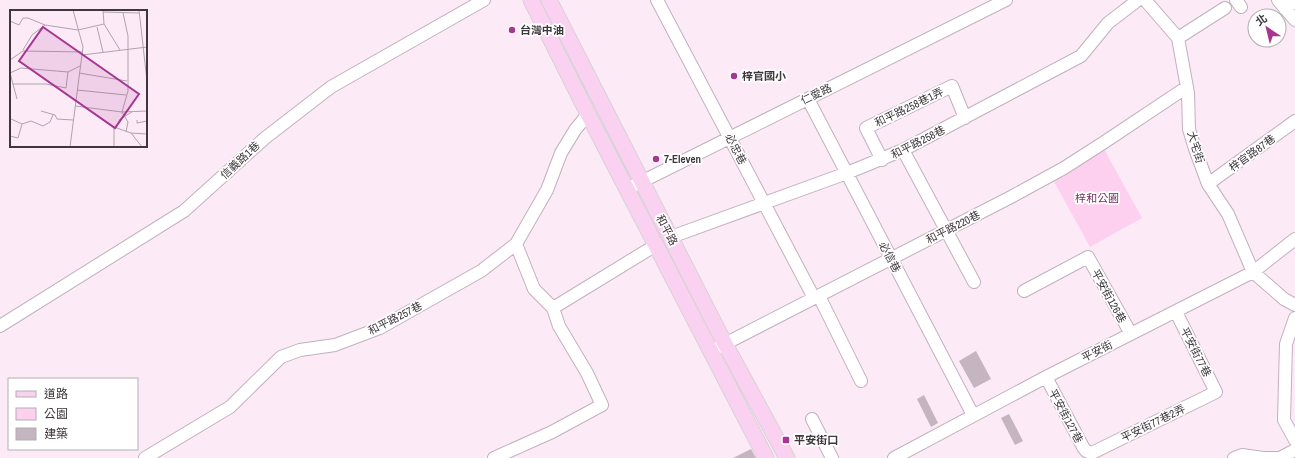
<svg xmlns="http://www.w3.org/2000/svg" width="1295" height="458" font-family="'Archivo Narrow','Noto Sans TC',sans-serif">
<rect width="100%" height="100%" fill="#fcebf7"/>
<!-- green -->
<path fill="#fdd0f0" d="M1104,149L1142,218L1090,247L1052,178Z"/>
<!-- building -->
<path fill="#c5b5c0" d="M976,351L991,379L974,388L959,361Z
M924,395L938,423L931,427L917,399Z
M1009,414L1023,441L1015,445L1001,418Z
M751,449L756,458H733Z"/>
<g fill="none" stroke-linecap="round" stroke-linejoin="round">
<!-- minor casing -->
<g stroke="#c1b1bc" stroke-width="14">
<path id="minor" d="M657,0L814,298
M1145,0L1178,38L1188,93L1189,129L1195,149L1208,184L1228,214L1253,272L1284,299L1295,305
M1236,0L1241,7
M1278,0L1295,20
M1285,9L1295,1
M1178,38L1225,8
M808,99L973,415
M903,150L974,282
M882,160L866,128L952,86L965,118
M1208,184L1295,121
M627,189L1006,0
M671,237L847,173L903,150L1081,56L1108,23L1138,0
M1024,291L1088,257L1131,334
M819,296L861,381
M553,308L656,245
M1295,318L1286,344L1284,420L1295,440
M0,326L184,211L265,138L331,87L484,0
M711,351L1011,197L1064,168L1103,143L1187,87
M1046,377L1083,447L1086,451L1089,452
M812,419L832,458
M1089,452L1092,453L1216,392L1176,312
M145,458L230,407L281,357L300,350L335,345L380,328L481,271L516,244L547,190L561,153L575,130L588,114
M494,458L552,432L602,405L587,373L559,326L553,308L534,289L516,244
M894,458L1046,377L1253,272L1295,239
M1234,458L1242,455L1263,458
M1264,458H1280L1295,450"/>
</g>
<!-- major casing -->
<g stroke="#d5d3d4" stroke-width="17">
<path id="major" d="M531,0L588,114L766,458
M549,0L725,344L787,458"/>
</g>
<!-- minor -->
<use href="#minor" stroke="#fff" stroke-width="12"/>
<!-- major -->
<use href="#major" stroke="#fbd1f1" stroke-width="15"/>
</g>
<!-- markers -->
<g fill="#a73692" stroke="#fff" stroke-width="1.5">
<circle cx="512" cy="30" r="4"/>
<circle cx="734" cy="76" r="4"/>
<circle cx="656" cy="159" r="4"/>
<rect x="782" y="436" width="8" height="8" rx="2"/>
</g>
<g text-anchor="middle" dominant-baseline="central" stroke-width="3.5" stroke-linejoin="round" paint-order="stroke">
<!-- poi labels -->
<g font-size="11" font-weight="bold" fill="#3e373c" stroke="#fff" text-anchor="start">
<text x="520" y="30">台灣中油</text>
<text x="742" y="76">梓官國小</text>
<text x="664" y="159">7-Eleven</text>
<text x="794" y="440">平安街口</text>
</g>
<!-- street labels -->
<g font-size="11" fill="#3e373c" stroke="#fff">
<text transform="translate(816 94) rotate(-26)">仁愛路</text>
<text transform="translate(909 107) rotate(-26)">和平路258巷1弄</text>
<text transform="translate(918 142) rotate(-27)">和平路258巷</text>
<text transform="translate(1196 147) rotate(73)">大宅街</text>
<text transform="translate(736 149) rotate(63)">必忠巷</text>
<text transform="translate(1252 153) rotate(-36)">梓官路87巷</text>
<text transform="translate(240 160) rotate(-43)">信義路1巷</text>
<text transform="translate(953 227) rotate(-27)">和平路220巷</text>
<text transform="translate(667 230) rotate(62)">和平路</text>
<text transform="translate(890 257) rotate(62)">必信巷</text>
<text transform="translate(1109 296) rotate(61)">平安街126巷</text>
<text transform="translate(395 318) rotate(-27)">和平路257巷</text>
<text transform="translate(1097 351) rotate(-27)">平安街</text>
<text transform="translate(1196 352) rotate(63)">平安街77巷</text>
<text transform="translate(1066 416) rotate(62)">平安街127巷</text>
<text transform="translate(1153 423) rotate(-26)">平安街77巷2弄</text>
</g>
<!-- park labels -->
<g font-size="11" fill="#6f3062" stroke="#fff">
<text x="1097" y="198">梓和公園</text>
</g>
</g>
<!-- overview -->
<g transform="translate(10 10)">
<rect width="137" height="137" fill="#fcebf7"/>
<path fill="none" stroke="#b0a3ac" stroke-width="1" d="M93,0L94,14L110,40M129,0L137,71M93,2L129,3M113,3L118,26V81L112,102L118,112L116,122M0,11L9,15L13,8H18L35,15L68,20L94,14M87,17L93,42M13,40L22,25L35,15M72,45L137,37M0,50L13,41L73,42M69,63L117,71M3,74H36L56,78L58,62M67,80L116,85M7,89L0,63L11,58L58,62L70,56M65,96L112,102L137,101M31,101L45,105L47,109L63,110M1,109L12,114L21,111L33,116L40,112L43,105M127,110V113L137,111M106,118L110,109L122,102M121,123L132,137M0,126L8,128L12,114M60,137L73,37L63,0M104,137V117L121,123L137,124"/>
<path fill="#a73692" fill-opacity="0.15" stroke="#a73692" stroke-width="2" d="M33,17L129,84L105,118L9,51Z"/>
<rect width="137" height="137" fill="none" stroke="#3e373c" stroke-width="2"/>
</g>
<!-- legend -->
<rect x="8" y="378" width="130" height="72" fill="#ffffff" stroke="#b2afb1"/>
<rect x="16" y="391" width="20" height="6" fill="#fbd1f1" stroke="#b2afb1"/>
<text x="44" y="398" font-size="12" fill="#3e373c">道路</text>
<rect x="16" y="408" width="20" height="12" fill="#fdd0f0" stroke="#b2afb1"/>
<text x="44" y="418" font-size="12" fill="#3e373c">公園</text>
<rect x="16" y="428" width="20" height="12" fill="#c5b5c0" stroke="#b2afb1"/>
<text x="44" y="438" font-size="12" fill="#3e373c">建築</text>
<!-- north arrow -->
<g transform="translate(1267 28) rotate(325)"><circle r="19" fill="#ffffff" stroke="#b2afb1"/>
<path d="M0-3L7 15L0 10L-7 15Z" fill="#a73692"/>
<text y="-6" font-size="11" font-weight="bold" text-anchor="middle" fill="#3e373c">北</text>
</g>
</svg>
